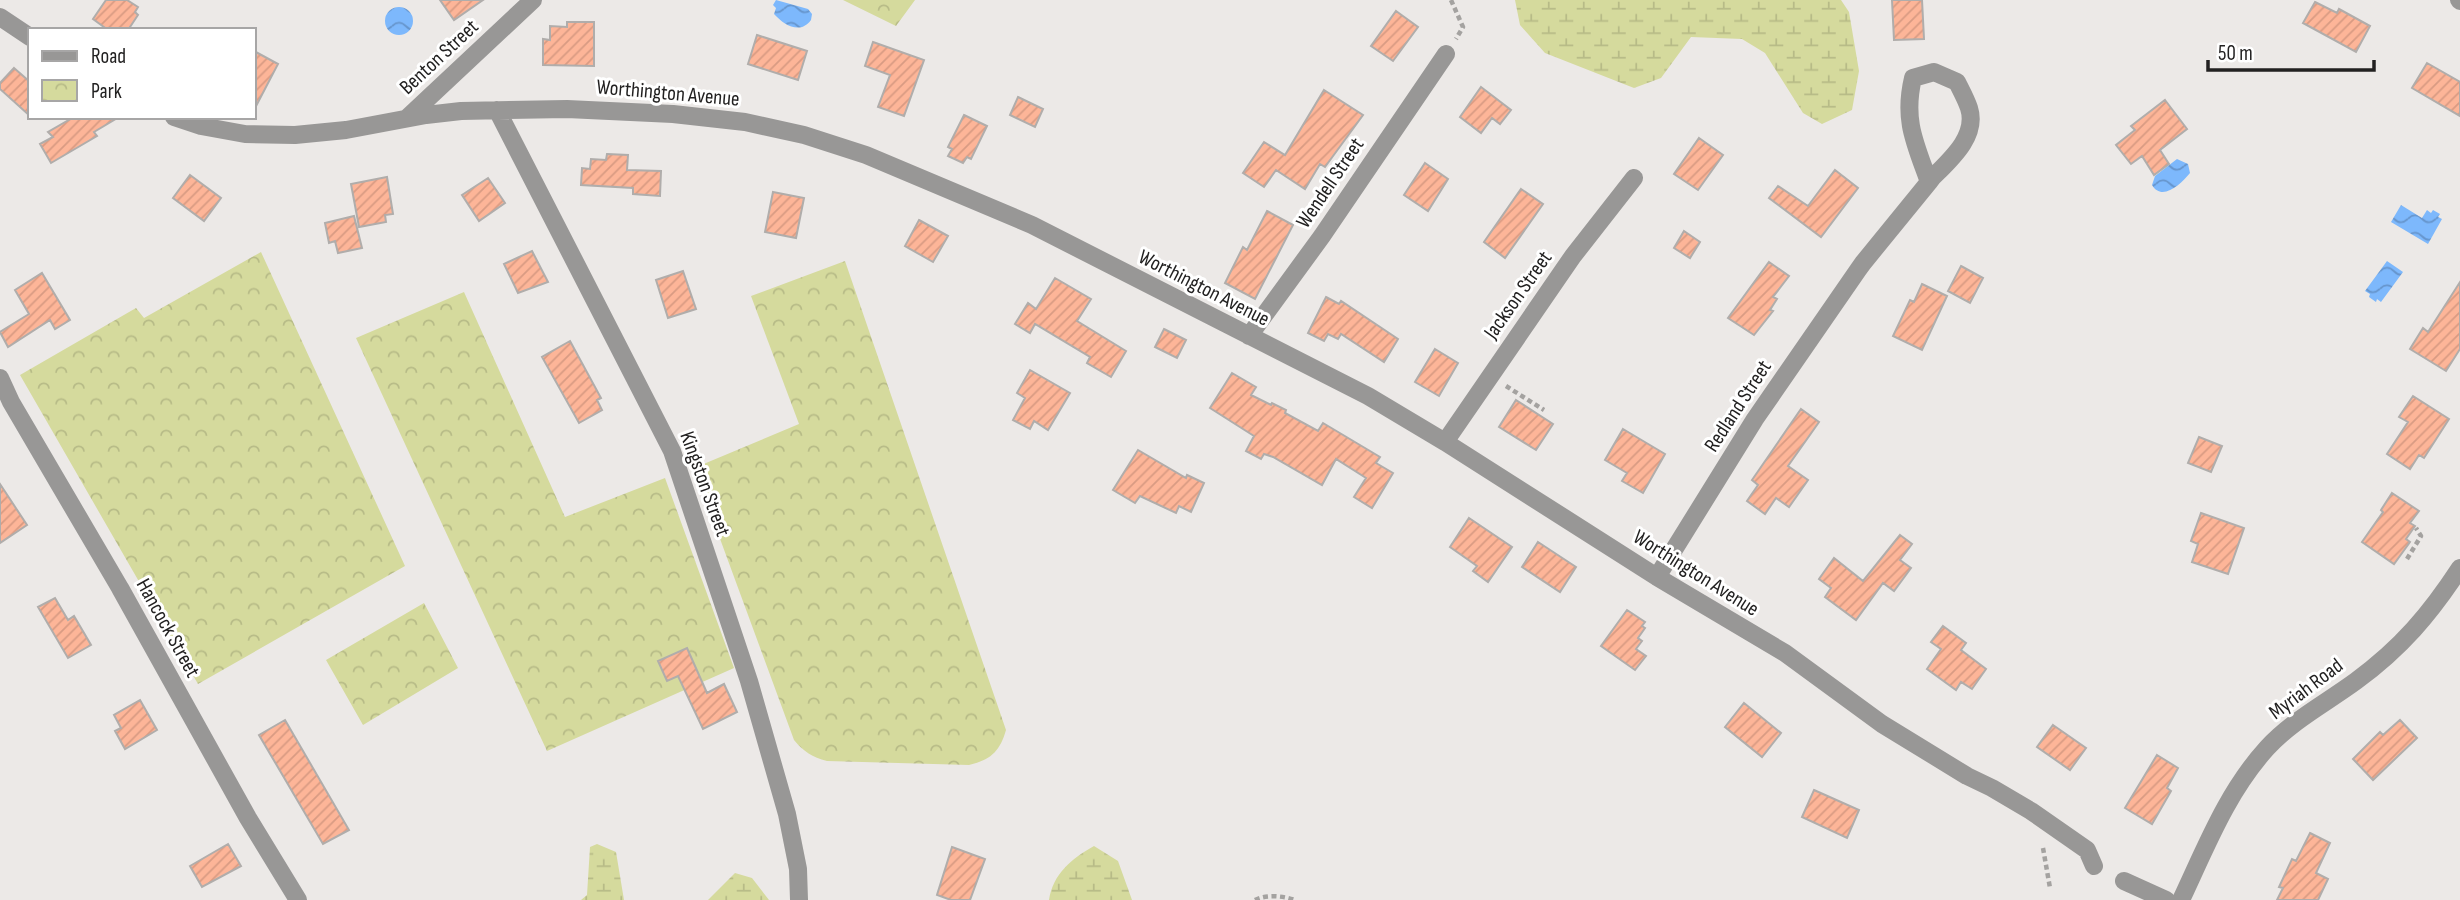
<svg xmlns="http://www.w3.org/2000/svg" width="2460" height="900" font-family="'Sofia Sans Condensed',sans-serif">
<defs>
<pattern id="wetland-marsh" width="20" height="14" patternUnits="userSpaceOnUse" patternTransform="scale(1.75)"><rect width="20" height="14" fill="#d5da9d"/><path d="M1 5h8M5 5V1M11 12h8M15 12V8" fill="none" stroke="#b7bb87"/></pattern>
<pattern id="park-crowns" width="20" height="18" patternUnits="userSpaceOnUse" patternTransform="scale(1.75)"><rect width="20" height="18" fill="#d5da9d"/><path d="M2 6a3 3 0 1 1 6 0M12 15a3 3 0 1 1 6 0" fill="none" stroke="#b7bb87"/></pattern>
<pattern id="water-waves" width="16" height="10" patternUnits="userSpaceOnUse" patternTransform="scale(1.75)"><rect width="16" height="10" fill="#7db8fc"/><path d="M0 5q4-4 8 0t8 0" fill="none" stroke="#6695cc"/></pattern>
<pattern id="building-hatch" width="6" height="6" patternUnits="userSpaceOnUse" patternTransform="scale(1.75)"><rect width="6" height="6" fill="#fdb598"/><path d="M-1 1l2-2M0 6l6-6M5 7l2-2" fill="none" stroke="#d99b83"/></pattern>
</defs>
<rect width="100%" height="100%" fill="#ece9e7"/>
<!-- wetland -->
<path fill="url(#wetland-marsh)" d="M1515,0H1841L1849,12L1859,71L1852,110L1822,124L1803,113L1765,53L1742,39L1691,37L1661,78L1634,88L1545,53L1520,25Z
M597,844L616,852L624,900H581L587,895L590,847Z
M1094,846L1118,861L1132,900H1049C1053,874 1071,859 1094,846Z
M735,873L752,878L769,900H708Z"/>
<!-- park -->
<path fill="url(#park-crowns)" d="M843,0H915L896,26Z
M261,252L405,566L198,684L20,375L136,308L144,318Z
M845,261L1006,730C1000,751 991,760 969,765L827,761C812,757 804,752 794,740L694,468L799,424L751,296Z
M464,292L565,517L665,478L734,668L547,751L356,338Z
M424,603L458,668L363,725L326,660Z"/>
<!-- water -->
<path fill="url(#water-waves)" d="M776,0L808,9L812,14L811,20C800,35 784,25 774,14L776,8L773,5Z
M385 21a14 14 0 1 1 28 0a14 14 0 1 1-28 0Z
M2177,159L2188,164L2190,173C2181,184 2162,202 2152,185L2155,176Z
M2401,205L2422,218L2427,210L2431,213L2433,210L2440,214L2438,217L2442,219L2428,244L2391,222Z
M2387,261L2403,272L2381,302L2377,299L2376,302L2369,297L2370,294L2365,291Z"/>
<!-- building -->
<path fill="url(#building-hatch)" stroke="#b0adab" stroke-width="2" d="M106,0H127L138,7L135,12L138,15L128,30H108L93,19Z
M440,0H483L454,20Z
M1892,0H1922L1924,39L1894,40Z
M2315,2L2337,13L2339,9L2370,26L2356,52L2303,23Z
M1396,11L1418,27L1393,61L1371,46Z
M567,22H594V66L543,65V39L550,40V26L567,27Z
M757,35L807,51L798,80L748,64Z
M873,42L924,60L904,116L878,107L890,75L865,66Z
M254,51L278,64L254,110Z
M2427,63L2460,82V116L2412,88Z
M14,68L30,82V116L0,89V83Z
M1481,87L1511,110L1500,124L1492,118L1481,133L1460,117Z
M1324,90L1363,115L1325,167L1320,164L1305,189L1276,170L1264,187L1243,173L1264,142L1285,155Z
M1018,97L1043,109L1035,127L1010,115Z
M2165,100L2187,129L2160,150L2169,164L2154,175L2142,156L2131,164L2116,145L2135,130L2131,126Z
M964,115L987,126L971,159L967,157L963,163L948,156L952,149L948,147Z
M74,117H119L94,132L97,136L51,163L40,144L53,137L48,132Z
M1699,138L1723,155L1698,190L1674,174Z
M607,154L628,155L627,170L661,171L660,196L633,194V188L581,185L582,168L590,169L591,159L606,160Z
M1425,163L1448,179L1428,211L1404,195Z
M1835,170L1858,188L1821,237L1769,198L1778,186L1808,206Z
M190,175L221,198L204,221L173,198Z
M387,177L393,214L385,215L386,222L359,227L351,184Z
M488,178L505,203L479,221L462,195Z
M1521,189L1543,204L1505,258L1484,242Z
M773,192L804,198L796,238L765,232Z
M1267,211L1293,225L1255,299L1225,283L1243,247L1247,250Z
M354,216L362,248L338,253L335,241L329,243L325,223Z
M919,220L948,236L933,262L905,246Z
M1684,231L1700,242L1690,258L1674,248Z
M532,251L548,282L518,293L504,264Z
M1769,262L1789,276L1773,297L1777,299L1770,310L1773,311L1754,335L1728,318Z
M1961,266L1983,278L1970,303L1948,291Z
M683,271L696,309L668,318L656,280Z
M42,273L70,320L55,329L50,320L8,347L0,332L29,314L15,290Z
M1055,278L1091,299L1077,321L1126,351L1111,377L1087,363L1090,357L1035,324L1030,333L1015,324L1028,303L1036,309Z
M2460,282V349L2446,371L2410,349L2423,328L2428,332Z
M1922,284L1947,296L1922,350L1893,336L1910,300L1914,302Z
M1326,297L1339,304L1341,301L1398,339L1384,362L1341,334L1338,339L1328,334L1324,341L1308,333Z
M1164,329L1186,340L1177,358L1155,347Z
M570,341L601,398L597,400L602,410L579,423L542,357Z
M1435,349L1458,363L1439,396L1415,382Z
M1030,370L1070,393L1048,430L1034,421L1030,429L1013,420L1025,398L1017,393Z
M1232,373L1256,387L1251,395L1271,405L1272,403L1286,410L1285,413L1318,431L1323,423L1380,457L1376,463L1393,473L1372,508L1354,497L1366,478L1336,459L1322,485L1273,457L1264,454L1261,459L1246,451L1254,436L1210,408Z
M2413,396L2449,419L2424,458L2419,455L2410,469L2387,454L2408,422L2399,417Z
M1516,400L1553,424L1536,450L1499,427Z
M1801,409L1819,422L1788,466L1808,480L1789,507L1776,498L1765,514L1747,501L1758,485L1752,480Z
M1623,429L1665,454L1643,493L1622,481L1627,473L1605,460Z
M2199,437L2222,446L2211,472L2188,463Z
M1138,450L1186,478L1187,475L1204,483L1191,512L1179,506L1176,513L1140,496L1135,503L1113,490Z
M0,484L27,525L0,543Z
M2392,493L2419,511L2410,523L2415,526L2406,539L2410,542L2394,564L2362,542L2383,512L2381,510Z
M2201,513L2244,528L2228,574L2192,562L2198,544L2191,541Z
M1469,518L1512,547L1488,582L1473,571L1477,566L1450,547Z
M1900,535L1912,544L1900,560L1911,568L1894,591L1883,583L1856,620L1825,597L1831,588L1819,579L1834,558L1863,581Z
M1538,542L1576,567L1560,592L1522,567Z
M55,598L68,620L74,616L91,645L68,658L38,607Z
M1627,610L1645,622L1642,626L1645,628L1638,638L1642,641L1636,649L1646,656L1635,670L1601,646Z
M1943,626L1966,643L1961,650L1986,669L1972,689L1961,682L1956,690L1927,669L1941,649L1931,642Z
M687,648L707,693L724,684L737,712L703,729L678,676L667,681L658,661Z
M140,700L157,730L125,749L115,731L121,728L114,715Z
M1744,703L1781,733L1762,757L1725,727Z
M285,720L349,830L323,844L259,735Z
M2400,720L2417,738L2373,780L2353,759L2380,732L2383,735Z
M2053,725L2086,748L2070,770L2037,747Z
M2157,755L2178,768L2167,788L2171,791L2152,824L2125,808Z
M1814,790L1859,810L1847,838L1802,817Z
M2310,833L2330,843L2316,873L2328,879L2318,900H2277L2283,888L2279,887L2292,859L2296,861Z
M228,844L241,866L202,887L190,866Z
M952,847L985,859L970,900H951L937,895Z"/>
<g fill="none" stroke-linecap="round" stroke-linejoin="round">
<!-- path -->
<path stroke="#a4a2a0" stroke-width="4.5" stroke-dasharray="5 3.5" stroke-linecap="butt" d="M1451,0L1463,27L1456,39
M1506,386L1544,410
M2407,559L2421,536L2416,528
M2043,848L2050,888
M1255,900C1267,894 1283,896 1295,900"/>
<!-- minor -->
<path stroke="#989796" stroke-width="18" d="M2459,0L2460,1
M0,17L30,37
M497,110L672,451L749,681L787,814L798,869L799,900
M174,117L201,126L245,134L295,135L346,130L426,115L461,111L567,109L673,114L745,122L804,135L866,155L1032,225L1368,396L1445,442L1657,577L1785,653L1882,724L1967,776L1992,788L2031,811L2087,850L2094,866
M407,118L533,0
M1249,336L1322,236L1446,54
M0,378L11,402L120,588L248,818L298,900
M1445,442L1573,256L1634,178
M1657,577L1755,419L1858,270L1863,263L1929,182L1932,178C1950,160 1978,136 1969,108C1966,99 1961,90 1957,82L1934,72L1913,78C1903,120 1915,143 1929,182
M2124,881L2166,900
M2181,900C2206,847 2227,792 2267,748C2293,720 2326,703 2356,681C2401,648 2430,614 2460,568"/>
</g>
<g text-anchor="middle" dominant-baseline="central" stroke-width="6" stroke-linejoin="round" paint-order="stroke">
<!-- street labels -->
<g font-size="21" fill="#222121" stroke="#fff">
<text transform="translate(439 57) rotate(-43)">Benton Street</text>
<text transform="translate(668 93) rotate(5)">Worthington Avenue</text>
<text transform="translate(1330 183) rotate(-56)">Wendell Street</text>
<text transform="translate(1204 288) rotate(27)">Worthington Avenue</text>
<text transform="translate(1518 295) rotate(-55)">Jackson Street</text>
<text transform="translate(1738 406) rotate(-57)">Redland Street</text>
<text transform="translate(705 484) rotate(70)">Kingston Street</text>
<text transform="translate(1696 573) rotate(32)">Worthington Avenue</text>
<text transform="translate(168 628) rotate(61)">Hancock Street</text>
<text transform="translate(2306 689) rotate(-37)">Myriah Road</text>
</g>
</g>
<!-- legend -->
<rect x="28" y="28" width="228" height="91" fill="#ffffff" stroke="#a7a6a6" stroke-width="2"/>
<rect x="42" y="51" width="35" height="10" fill="#989796" stroke="#a7a6a6" stroke-width="2"/>
<text x="91" y="63" font-size="21" fill="#222121">Road</text>
<rect x="42" y="80" width="35" height="21" fill="url(#park-crowns)" stroke="#a7a6a6" stroke-width="2"/>
<text x="91" y="98" font-size="21" fill="#222121">Park</text>
<!-- scale -->
<path d="M2208 60v10h166v-10" fill="none" stroke="#222121" stroke-width="3.5"/>
<text x="2218" y="60" font-size="21" fill="#222121" stroke="#ffffff" stroke-width="5" paint-order="stroke">50 m</text>
</svg>
